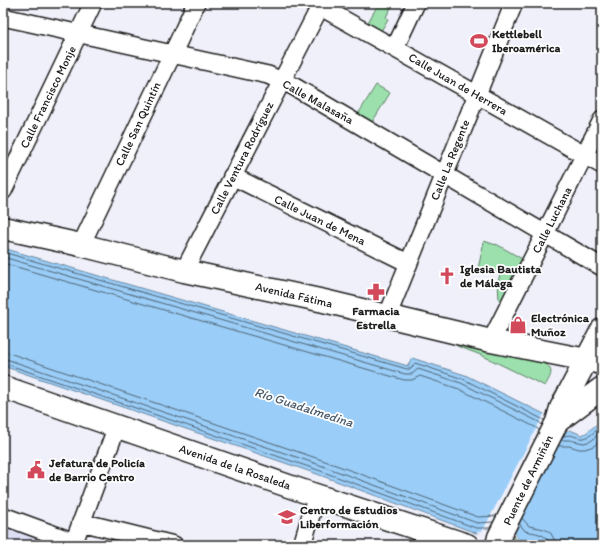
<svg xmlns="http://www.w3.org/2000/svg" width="605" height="548" font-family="Itim,sans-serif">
<rect width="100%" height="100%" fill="#eff0fa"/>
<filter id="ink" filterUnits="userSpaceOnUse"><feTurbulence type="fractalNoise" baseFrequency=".025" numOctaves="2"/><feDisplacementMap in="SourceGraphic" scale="8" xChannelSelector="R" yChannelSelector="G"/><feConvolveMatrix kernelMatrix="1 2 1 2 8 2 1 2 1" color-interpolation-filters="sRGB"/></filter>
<g filter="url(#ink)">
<!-- built -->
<path fill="#dcdef4" d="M3,524L30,534L29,536L52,545H3Z"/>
<!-- green -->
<path fill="#9ce1ad" stroke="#5c7e64" d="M379,3H387L392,6L386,17L388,19L381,31L367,24Z
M376,85L390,93L371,124L357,116Z
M484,241L496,245V244L524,260L503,302L499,300L498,283L500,273L478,269Z
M458,344L544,362C555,371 551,375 545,386L481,355L457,346Z
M514,530L518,540H525L549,545H514Z"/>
<!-- water -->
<path fill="#9acdf7" stroke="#68869f" d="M3,248L408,366L412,358L465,375L544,414L563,432L570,430L582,435L586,433L602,420V545H549L525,540H518L514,530L476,533L317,474L3,366Z"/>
<!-- pier -->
<path fill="#eff0fa" d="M544,414L552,419L564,430L568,428L570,430L563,432L514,530L518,540H516L513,532L483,534L476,533L483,530Z"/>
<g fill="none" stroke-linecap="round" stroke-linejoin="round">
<!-- shore -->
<path stroke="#4e6374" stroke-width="1" d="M3,252L407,369H411L415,363L463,379L544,420
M3,257L405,374H412L418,369L461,383L539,422L542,425
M3,263L404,380H412L420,376L459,389L535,427L539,430
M3,352L9,353L322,460L478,517L496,516
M3,358L320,465L477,523L493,522
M3,363L318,470L476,528H490
M564,436C572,434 572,436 580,438C588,440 596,430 602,425
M561,440H569L584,443L591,441L602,431
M558,446H569L579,449H585L594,446L602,439
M522,518L529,526L544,529L550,532L554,539L555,545
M519,523L525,531C534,533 548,533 549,545"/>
<!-- street casing -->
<g stroke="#1c1c1c" stroke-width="20">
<path id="street" d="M314,3L602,165
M3,17L268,75L293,86L602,267
M395,48L416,3
M232,176L408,263
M3,191L93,3
M81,245L179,40L196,3
M184,271L322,3
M387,317L514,3
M491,341L602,120
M3,516L74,542
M81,522L174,545
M73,545L117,426
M302,545L317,495"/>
</g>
<!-- secondary casing -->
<g stroke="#1c1c1c" stroke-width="25">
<path id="secondary" d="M558,421L602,388
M497,545L499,537L557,422L561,408L602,330"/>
</g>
<!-- primary casing -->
<g stroke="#1c1c1c" stroke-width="25">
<path id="primary" d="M3,228L81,245L184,271L324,301L491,341L602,363
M3,387L297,489L467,545"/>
</g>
<!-- street -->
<use href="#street" stroke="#fff" stroke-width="17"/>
<!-- secondary -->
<use href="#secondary" stroke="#fff" stroke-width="22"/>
<!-- primary -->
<use href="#primary" stroke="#fff" stroke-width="22"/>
</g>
</g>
<!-- icons -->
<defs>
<g id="stadium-bare" transform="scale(1.38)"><path d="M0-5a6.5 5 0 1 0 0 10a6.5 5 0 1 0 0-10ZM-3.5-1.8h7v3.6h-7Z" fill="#d1495b" stroke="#fff" stroke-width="2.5" paint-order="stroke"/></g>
<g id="church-bare" transform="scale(1.38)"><path d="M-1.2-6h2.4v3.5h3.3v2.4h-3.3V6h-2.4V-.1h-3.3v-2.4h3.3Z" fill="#d1495b" stroke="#fff" stroke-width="2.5" paint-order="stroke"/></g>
<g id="pharmacy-bare" transform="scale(1.38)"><path d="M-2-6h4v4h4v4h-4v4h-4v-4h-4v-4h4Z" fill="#d1495b" stroke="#fff" stroke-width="2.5" paint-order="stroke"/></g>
<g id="shop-bare" transform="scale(1.38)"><path d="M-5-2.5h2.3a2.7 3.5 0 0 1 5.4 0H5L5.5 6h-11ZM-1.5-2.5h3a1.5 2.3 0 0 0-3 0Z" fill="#d1495b" stroke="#fff" stroke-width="2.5" paint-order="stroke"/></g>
<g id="civic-bare" transform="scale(1.38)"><path d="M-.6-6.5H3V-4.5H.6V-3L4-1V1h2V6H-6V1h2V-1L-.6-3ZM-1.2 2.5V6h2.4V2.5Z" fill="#d1495b" stroke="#fff" stroke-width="2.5" paint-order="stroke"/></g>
<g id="university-bare" transform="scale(1.38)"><path d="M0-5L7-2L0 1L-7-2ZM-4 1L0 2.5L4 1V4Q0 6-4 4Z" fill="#d1495b" stroke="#fff" stroke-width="2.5" paint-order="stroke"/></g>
</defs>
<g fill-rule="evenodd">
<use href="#stadium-bare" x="479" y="41"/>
<use href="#church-bare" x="447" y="276"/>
<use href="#pharmacy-bare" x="376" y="292"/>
<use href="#shop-bare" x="518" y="325"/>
<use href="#civic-bare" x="36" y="470"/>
<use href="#university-bare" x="287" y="517"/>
</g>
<g text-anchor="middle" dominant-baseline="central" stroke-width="3.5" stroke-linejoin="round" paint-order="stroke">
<!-- poi labels -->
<g font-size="12" font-weight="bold" fill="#1c1c1c" stroke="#fff" text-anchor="start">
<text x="492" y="34">Kettlebell<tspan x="492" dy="14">Iberoamérica</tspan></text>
<text x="460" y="269">Iglesia Bautista<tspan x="460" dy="14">de Málaga</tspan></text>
<text x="376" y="311" text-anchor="middle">Farmacia<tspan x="376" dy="14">Estrella</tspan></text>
<text x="531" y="318">Electrónica<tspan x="531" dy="14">Muñoz</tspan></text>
<text x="49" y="463">Jefatura de Policía<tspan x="49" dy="14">de Barrio Centro</tspan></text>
<text x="300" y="510">Centro de Estudios<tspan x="300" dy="14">Liberformación</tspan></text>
</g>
<!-- street labels -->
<g font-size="12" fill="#1c1c1c" stroke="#fff">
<text transform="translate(458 84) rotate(30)">Calle Juan de Herrera</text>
<text transform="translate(48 97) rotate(-64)">Calle Francisco Monje</text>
<text transform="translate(318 102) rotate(29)">Calle Malasaña</text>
<text transform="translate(138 124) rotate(-65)">Calle San Quintín</text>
<text transform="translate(242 158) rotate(-63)">Calle Ventura Rodríguez</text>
<text transform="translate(450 160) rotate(-68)">Calle La Regente</text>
<text transform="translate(320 220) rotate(26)">Calle Juan de Mena</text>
<text transform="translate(552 220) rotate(-63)">Calle Luchana</text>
<text transform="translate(294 295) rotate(13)">Avenida Fátima</text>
<text transform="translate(235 467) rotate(19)">Avenida de la Rosaleda</text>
<text transform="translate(528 480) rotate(-64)">Puente de Armiñán</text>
</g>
<!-- water labels -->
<g font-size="13" font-style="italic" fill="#485a69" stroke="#fff">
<text transform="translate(304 407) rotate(18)">Río Guadalmedina</text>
</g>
</g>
<!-- margin -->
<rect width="605" height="548" fill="none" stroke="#fff" stroke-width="16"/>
<rect x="8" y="8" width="589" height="532" fill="none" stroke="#1c1c1c" stroke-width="1.5" filter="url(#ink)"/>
</svg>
